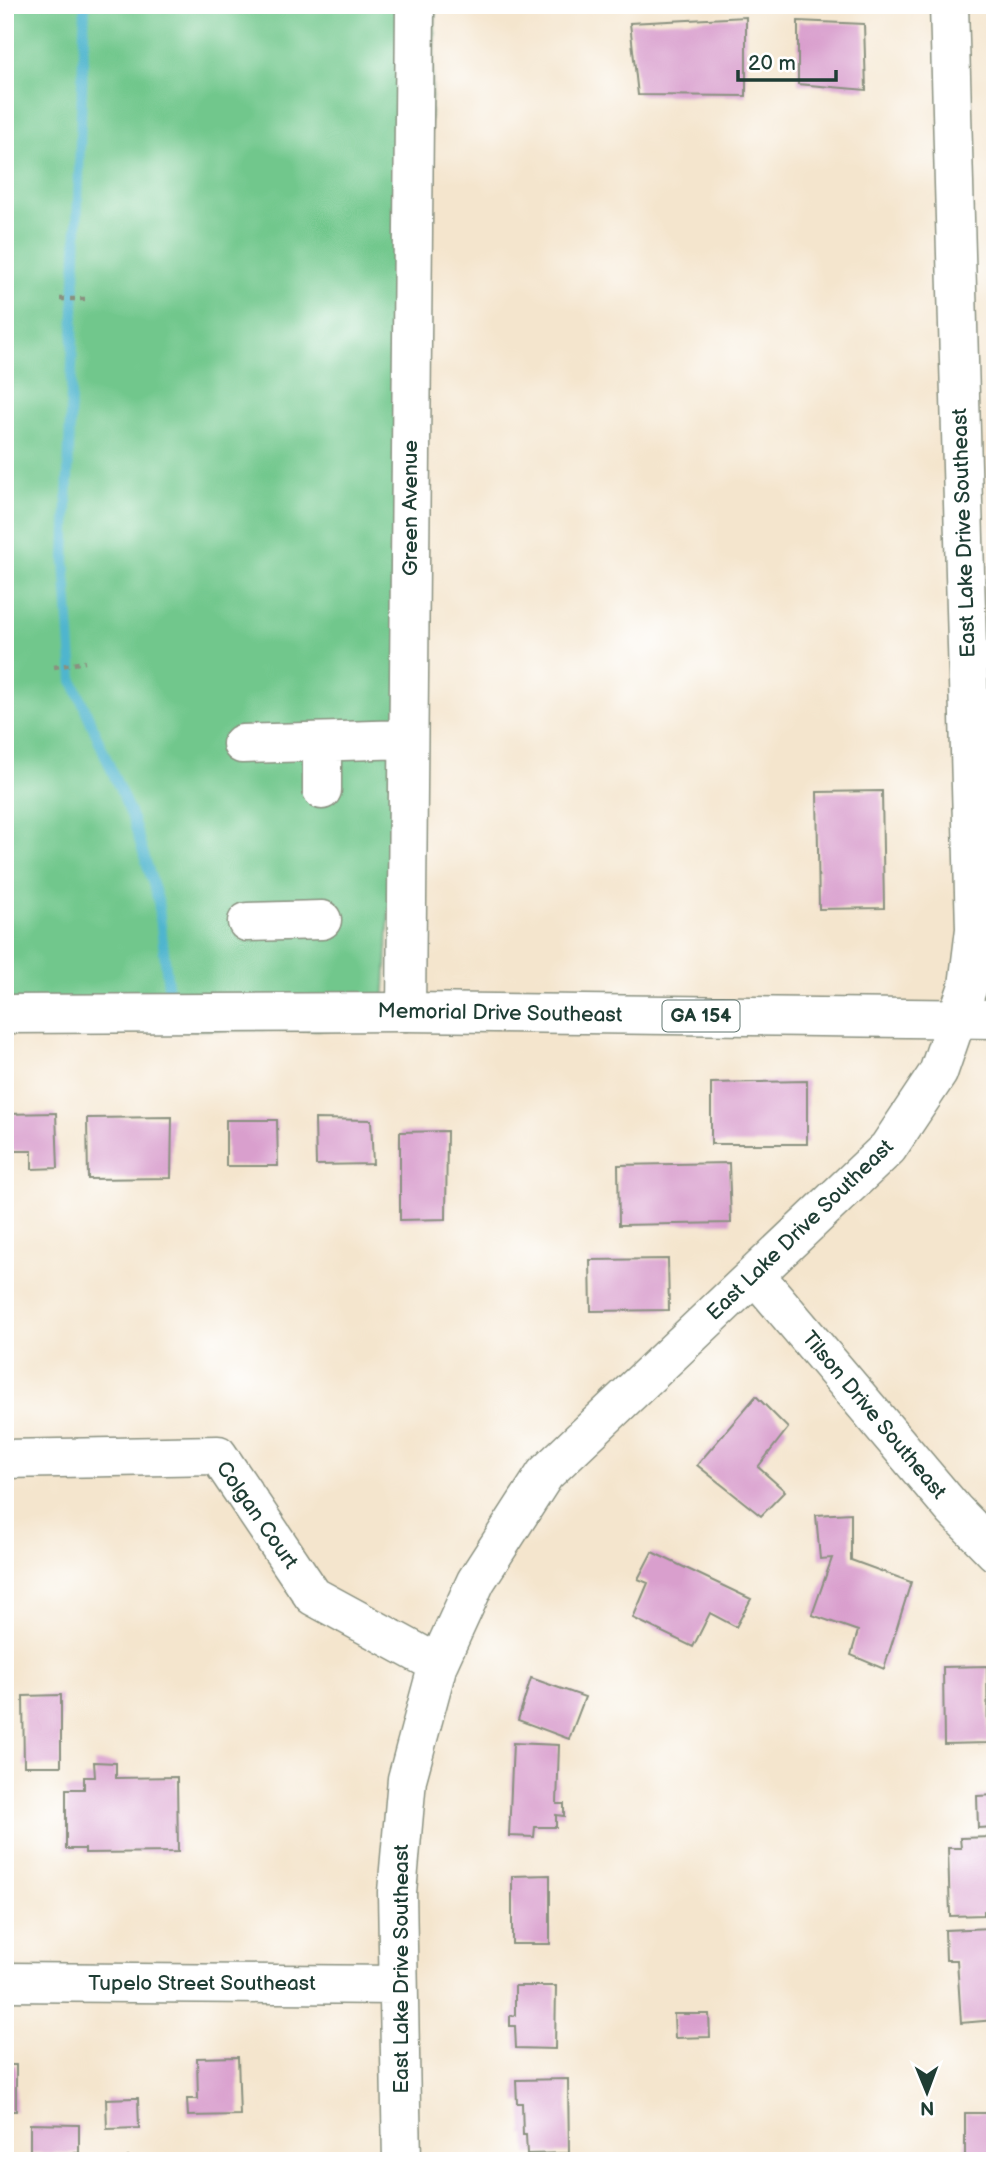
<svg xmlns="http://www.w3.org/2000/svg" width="1000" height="2166" font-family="'Balsamiq Sans',sans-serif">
<rect width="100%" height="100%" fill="#fff"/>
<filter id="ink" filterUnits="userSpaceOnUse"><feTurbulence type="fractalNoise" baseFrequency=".0143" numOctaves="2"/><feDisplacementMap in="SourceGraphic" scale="14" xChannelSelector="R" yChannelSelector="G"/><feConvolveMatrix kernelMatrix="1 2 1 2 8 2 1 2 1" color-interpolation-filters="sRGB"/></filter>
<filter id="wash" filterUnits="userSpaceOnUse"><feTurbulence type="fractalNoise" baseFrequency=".00686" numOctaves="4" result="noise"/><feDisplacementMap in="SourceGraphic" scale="28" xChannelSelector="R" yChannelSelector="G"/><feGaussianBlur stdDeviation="1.57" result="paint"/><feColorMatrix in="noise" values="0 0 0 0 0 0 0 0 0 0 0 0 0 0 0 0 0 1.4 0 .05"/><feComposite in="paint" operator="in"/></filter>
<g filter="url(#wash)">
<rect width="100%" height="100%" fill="#f4e5cd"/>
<!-- green -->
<path fill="#71c78c" stroke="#488260" stroke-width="2" d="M5,5H436L383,1029L5,1031Z"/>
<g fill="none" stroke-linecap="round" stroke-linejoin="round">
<!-- stream -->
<path stroke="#50b5ce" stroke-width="10" d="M85,5L65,560L73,681L133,820L158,900L168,986"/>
</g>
<g id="blocks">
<!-- building -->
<path fill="#d99fcd" d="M746,17V96L638,95L630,23Z
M798,21L864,24L866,90L798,84Z
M882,791L884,908L819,909L817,792Z
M807,1081V1144H711V1083Z
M56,1113L58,1168L32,1169V1151H5V1114Z
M172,1117L171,1178L88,1179L87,1118Z
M315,1119L371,1120L373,1164L316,1165Z
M226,1120H277L278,1166H226Z
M447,1131L446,1219L400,1220V1132Z
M729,1163L731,1223L619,1225L618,1165Z
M668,1259L669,1310L591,1311L590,1260Z
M756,1396L788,1428L758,1467L785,1491L761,1516L697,1465Z
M851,1513V1560L911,1582L884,1669L851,1655L858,1631L812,1615L832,1558L820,1559L816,1515Z
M652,1552L751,1599L736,1627L710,1613L693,1647L633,1618L648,1583L638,1579Z
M987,1666L988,1743L944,1744L943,1667Z
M531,1678L585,1697L569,1739L518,1720Z
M61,1695V1766H24L23,1696Z
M513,1743L559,1745L557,1804H564V1816L556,1815V1827H535L534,1837L509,1836Z
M94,1762L116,1763V1778L177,1777L178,1852L85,1853V1849H66V1789H84V1777H95Z
M995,1795V1827L978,1828L977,1796Z
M992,1837L995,1911H984V1915L950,1916L948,1848H961L960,1838Z
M550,1875V1944H512V1876Z
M991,1928L995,1961V2020L961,2023L957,1960H946L945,1930Z
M515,1986H556L555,2049L516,2048L515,2026H510V2016L515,2015Z
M674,2014H709L710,2037L675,2038Z
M238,2057L240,2115L188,2116L187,2099H198L197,2058Z
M5,2065H16V2111H5Z
M568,2079L569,2153L527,2154L526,2135H523L522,2103H517L516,2080Z
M134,2098H138L139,2128L107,2129L106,2099Z
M965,2113H995V2161H965Z
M30,2124L79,2125V2153H30Z
M128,2157H168V2161H128Z"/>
</g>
</g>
<g filter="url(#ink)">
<use href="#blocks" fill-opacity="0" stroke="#8a9180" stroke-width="2"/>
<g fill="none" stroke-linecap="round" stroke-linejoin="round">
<!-- minor casing -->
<g stroke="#8a9180" stroke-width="41">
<path id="minor" d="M322,743V790
M242,744L408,739
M247,922L322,920
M406,1012L415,5
M756,1276L954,1510L995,1552
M5,1459L218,1455L313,1596L438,1664
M5,1982L398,1985
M402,2161L397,1892L407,1779L438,1664L476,1581L545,1474L888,1148L938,1073L968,986L975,929L949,5"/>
</g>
<!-- major casing -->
<g stroke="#8a9180" stroke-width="41">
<path id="major" d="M5,1014L406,1012L995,1019"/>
</g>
<!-- path -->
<path stroke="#8a9180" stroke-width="4.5" stroke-dasharray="5 5" stroke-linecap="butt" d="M60,299H90
M54,667L85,662"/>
<!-- minor -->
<use href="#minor" stroke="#fff" stroke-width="38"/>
<!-- major -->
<use href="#major" stroke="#fff" stroke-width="38"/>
</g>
</g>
<g text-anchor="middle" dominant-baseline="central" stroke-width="5" stroke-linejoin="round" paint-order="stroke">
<!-- shield labels -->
<rect fill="#fff" stroke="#627771" stroke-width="2" x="662.5" y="1000.5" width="77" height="31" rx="5"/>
<g font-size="19" font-weight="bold" fill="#1f3d34">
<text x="701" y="1016">GA 154</text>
</g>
<!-- street labels -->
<g font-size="21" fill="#1f3d34" stroke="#fff">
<text transform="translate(410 508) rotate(-90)">Green Avenue</text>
<text transform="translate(964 533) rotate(-92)">East Lake Drive Southeast</text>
<text transform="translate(500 1013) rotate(1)">Memorial Drive Southeast</text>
<text transform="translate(800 1230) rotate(-44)">East Lake Drive Southeast</text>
<text transform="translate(874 1415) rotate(50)">Tilson Drive Southeast</text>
<text transform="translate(257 1515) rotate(55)">Colgan Court</text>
<text transform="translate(401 1969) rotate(-90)">East Lake Drive Southeast</text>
<text x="202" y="1983">Tupelo Street Southeast</text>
</g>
</g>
<!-- margin -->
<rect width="1000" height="2166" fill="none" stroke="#fff" stroke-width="28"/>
<!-- north arrow -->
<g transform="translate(927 2092) rotate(179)" stroke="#ffffff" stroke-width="5" paint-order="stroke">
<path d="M0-5L12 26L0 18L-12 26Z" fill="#1f3d34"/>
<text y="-10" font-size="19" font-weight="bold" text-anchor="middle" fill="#1f3d34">N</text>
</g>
<!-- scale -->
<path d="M738 70v10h98v-10" fill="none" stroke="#1f3d34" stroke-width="3.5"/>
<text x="748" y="70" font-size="21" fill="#1f3d34" stroke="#ffffff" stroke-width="5" paint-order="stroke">20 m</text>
</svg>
